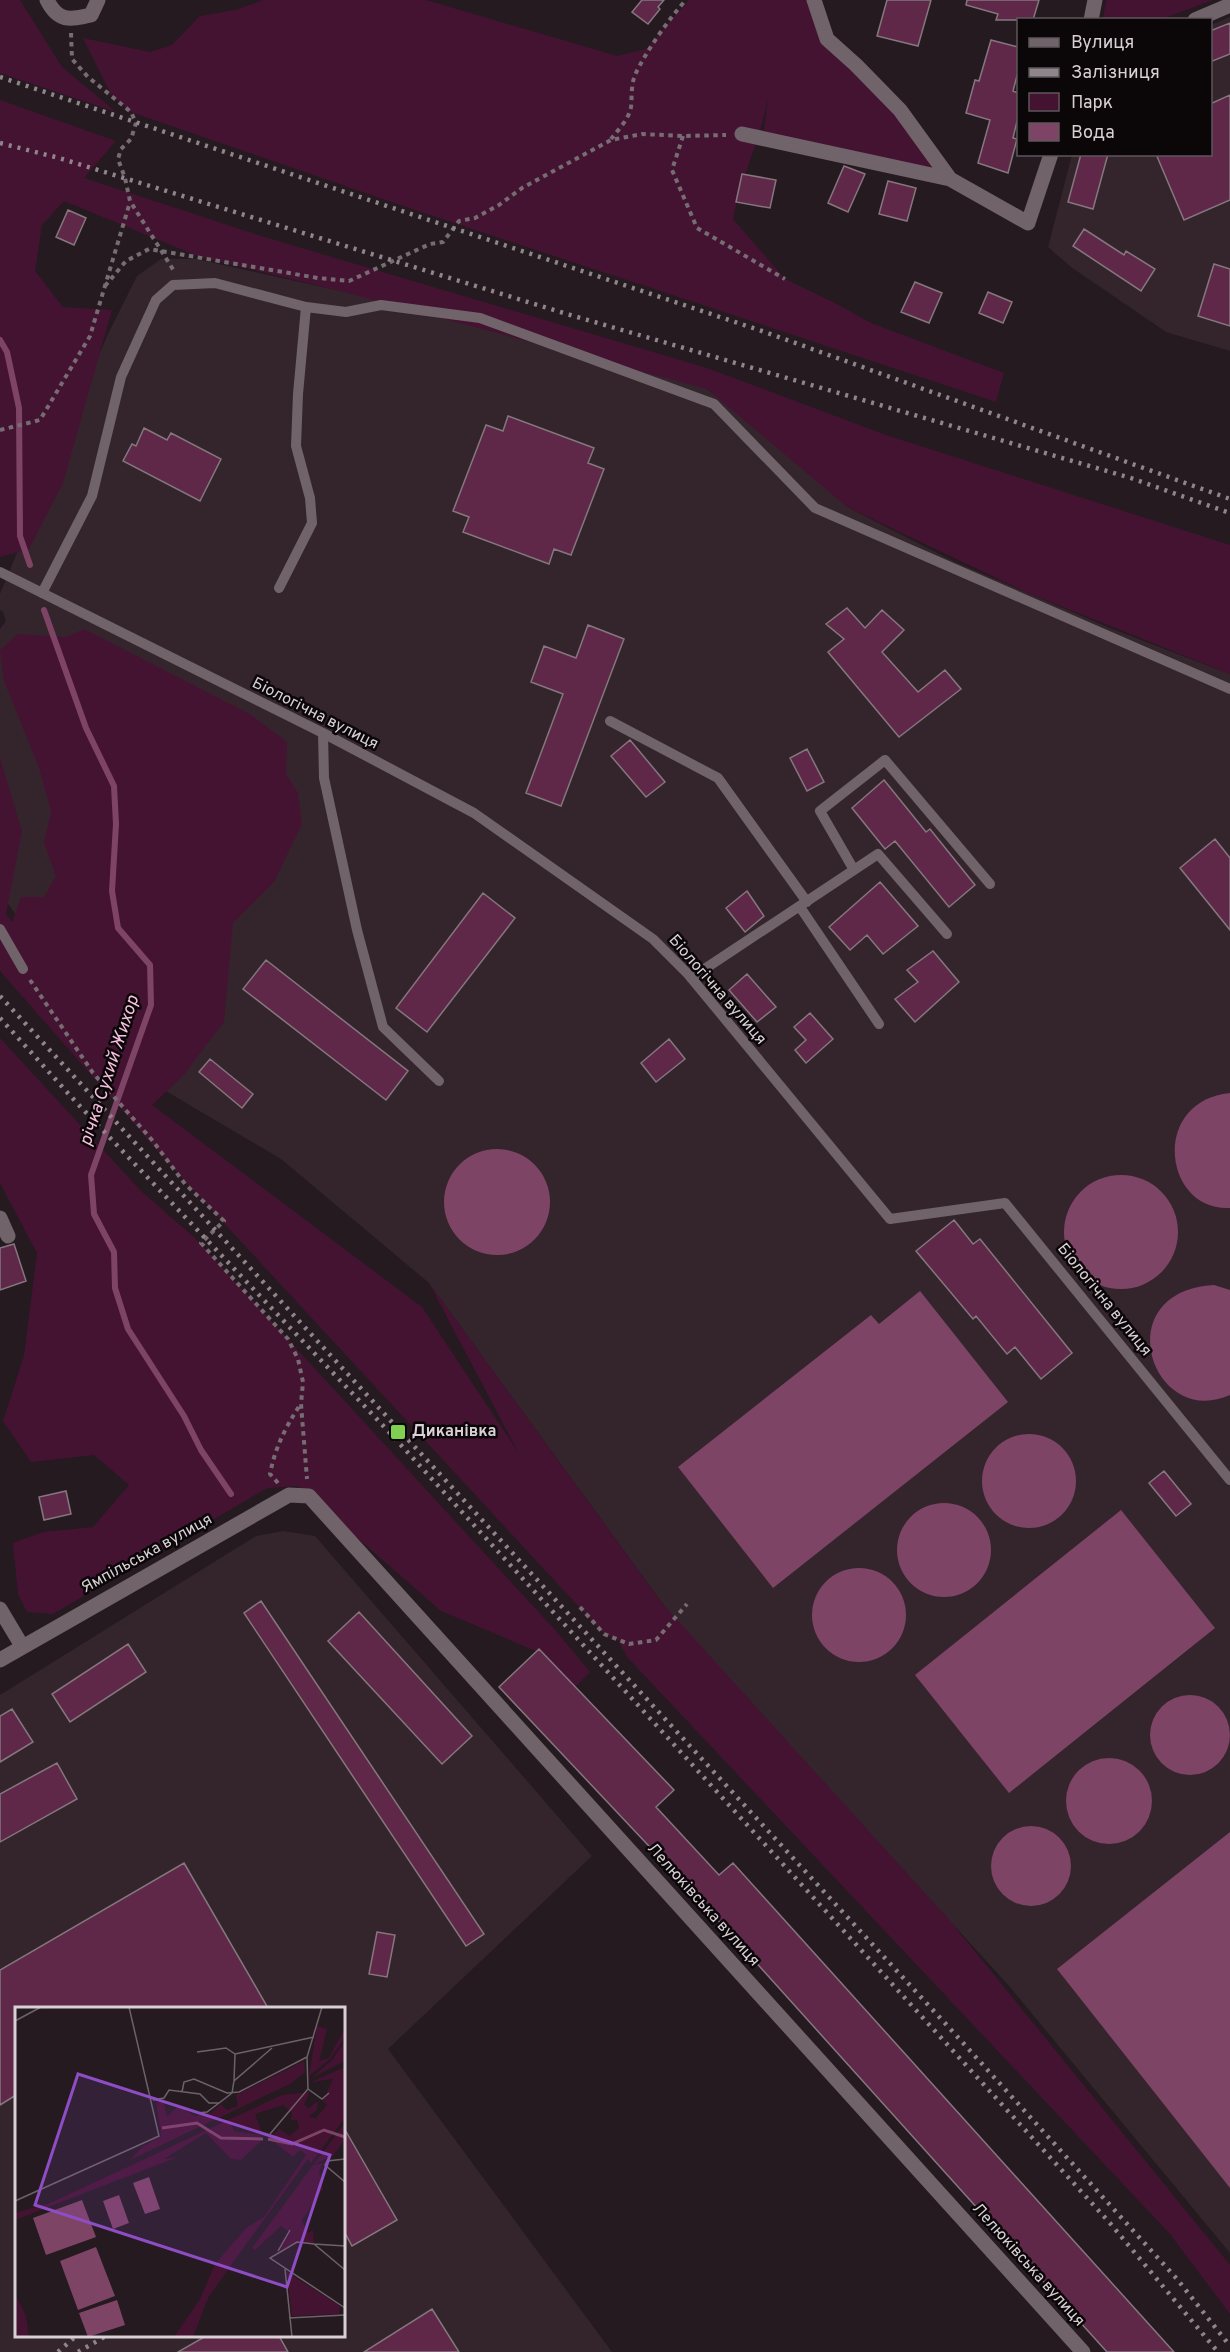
<svg xmlns="http://www.w3.org/2000/svg" width="1230" height="2352" font-family="Overpass,sans-serif">
<rect width="100%" height="100%" fill="#241a20"/>
<!-- built -->
<path fill="#34252d" fill-rule="evenodd" d="M1230,17V351L1166,332L1071,267L1048,247L1072,155L1210,154L1211,25Z
M161,259H196L336,290L469,301L698,383L782,442L847,507L955,562L1110,628L1230,674V2253L1010,1987L668,1611L429,1283L281,1159L159,1087L61,976L0,893V629L6,621L3,612L0,610V594L107,336L137,276Z
M283,1531L315,1536L592,1856L388,2049L612,2352H0V1695L256,1536ZM16,2008H344V2336H16Z"/>
<!-- green -->
<path fill="#451332" d="M0,0H20L62,67L116,112L0,73Z
M264,0H426L617,56L646,49L689,0H809L811,10L950,179L763,139L768,98C760,140 741,178 733,219L785,279L833,302L871,323L1004,373L996,402L409,208L131,112L112,96L83,38L150,52L172,45L200,16L235,10Z
M1106,0H1213L1162,19H1103Z
M0,100L116,141L84,178L261,236L707,368L886,435L1230,545V674L1028,593L847,507L707,389L336,290L200,257L64,201L42,225L35,271L63,307L112,310L63,483L29,549L0,557Z
M84,629L250,714L287,742L286,774L298,793L302,824L274,882L233,923L224,1022L182,1077L152,1105L422,1307L518,1452L429,1283L662,1603L951,1922L1230,2265V2314L1170,2234L627,1657L618,1640L604,1634L172,1167L0,971V758L22,831L6,914L12,922L21,897H44L56,876L44,843L51,811L39,768L4,681L0,650L18,634L66,637Z
M0,1038L141,1191L194,1237L556,1631L590,1672L575,1687L536,1651L441,1611L298,1486L267,1488L53,1614L27,1612L18,1594L13,1543L43,1532L93,1527L129,1485L94,1455L31,1462L3,1421L24,1356L37,1253L0,1183Z"/>
<!-- water -->
<path fill="#7e4465" d="M1230,1093V1208C1163,1211 1150,1101 1230,1093Z
M444 1202a53 53 0 1 1 106 0a53 53 0 1 1-106 0Z
M1064 1232a57 57 0 1 1 114 0a57 57 0 1 1-114 0Z
M1214,1285L1230,1290V1395C1151,1430 1106,1291 1214,1285Z
M920,1291L1008,1402L773,1588L678,1467L871,1315L879,1324Z
M982 1481a47 47 0 1 1 94 0a47 47 0 1 1-94 0Z
M897 1550a47 47 0 1 1 94 0a47 47 0 1 1-94 0Z
M1121,1510L1215,1628L1009,1793L915,1675Z
M812 1615a47 47 0 1 1 94 0a47 47 0 1 1-94 0Z
M1150 1735a40 40 0 1 1 80 0a40 40 0 1 1-80 0Z
M1066 1801a43 43 0 1 1 86 0a43 43 0 1 1-86 0Z
M991 1866a40 40 0 1 1 80 0a40 40 0 1 1-80 0Z
M1230,1832V2188L1057,1969Z"/>
<g fill="none" stroke-linecap="round" stroke-linejoin="round">
<!-- stream -->
<path stroke="#7e4465" stroke-width="6" d="M0,340L7,352L19,408L20,536L30,565
M44,610L86,728L114,786L116,824L112,891L118,928L150,965L151,1005L91,1175L94,1214L114,1252L115,1288L128,1329L184,1416L201,1450L231,1494"/>
</g>
<!-- building -->
<path fill="#5f2849" stroke="#84777d" stroke-width="1.5" d="M642,0H664L658,7L660,9L648,24L632,12Z
M887,0H931L918,46L877,36Z
M967,0H1039L1033,20H996L998,14L966,5Z
M1230,23V54L1210,62V31Z
M991,40L1018,47V72L1013,91L1018,93V117L1013,138L1017,139L1008,173L978,163L990,120L966,113L975,80L979,81Z
M1230,95V200L1184,220L1156,154H1210V104Z
M1081,154H1108L1093,209L1068,202Z
M844,166L865,174L848,212L828,203Z
M742,174L776,180L770,208L736,202Z
M888,181L916,188L907,221L879,214Z
M68,210L86,218L74,245L56,237Z
M1084,229L1124,255L1126,251L1155,269L1141,291L1073,246Z
M1214,264L1230,269V326L1198,316Z
M915,282L942,293L929,323L901,312Z
M988,292L1012,302L1003,323L979,313Z
M508,416L594,448L588,463L604,469L571,555L554,549L549,564L463,532L469,517L453,511L486,425L503,431Z
M144,428L167,440L171,433L221,459L200,501L123,461L132,444L136,446Z
M847,608L865,628L882,610L904,630L882,652L918,692L945,670L961,689L899,737L828,652L844,639L826,624Z
M588,625L624,639L561,806L526,793L563,694L531,682L544,646L576,658Z
M630,740L665,782L646,797L611,756Z
M807,749L824,782L807,791L790,758Z
M884,780L926,832L930,829L975,885L949,907L895,841L885,849L852,808Z
M1215,839L1230,858V930L1180,868Z
M880,882L918,926L883,954L867,935L850,950L829,927Z
M747,891L764,916L745,932L726,908Z
M483,893L515,918L427,1032L396,1008Z
M933,951L959,982L915,1022L895,999L918,982L907,970Z
M266,960L408,1071L386,1100L243,989Z
M747,974L776,1007L757,1022L729,990Z
M810,1013L833,1039L806,1063L795,1050L806,1040L794,1027Z
M669,1039L685,1059L656,1082L641,1063Z
M210,1059L253,1094L242,1108L199,1072Z
M954,1220L973,1244L980,1239L1072,1353L1041,1379L1015,1347L1007,1354L976,1316L973,1319L916,1251Z
M14,1244L26,1281L0,1290V1248Z
M1164,1471L1191,1504L1176,1516L1149,1483Z
M66,1491L71,1514L44,1520L39,1497Z
M261,1601L484,1934L466,1946L244,1613Z
M359,1612L472,1736L442,1764L328,1641Z
M128,1644L146,1672L70,1722L52,1694Z
M539,1649L674,1790L656,1807L719,1875L733,1863L1174,2352H1107L696,1896L499,1687Z
M12,1709L33,1742L0,1762V1716Z
M57,1763L77,1799L0,1842V1794Z
M184,1863L268,2008H16V2095L0,2105V1970Z
M377,1932L395,1935L387,1977L369,1974Z
M344,2128L397,2220L352,2246L344,2231Z
M432,2309L459,2352H364Z
M206,2336H279L288,2352H178Z"/>
<g fill="none" stroke-linecap="round" stroke-linejoin="round">
<!-- path -->
<path stroke="#766d72" stroke-width="4" stroke-dasharray="4.5 4.5" stroke-linecap="butt" d="M71,33L72,59L88,77L131,112L136,123L131,139L121,149L118,159L125,178L130,201L174,271
M683,136L672,170L697,228L785,279
M611,139C618,130 629,119 631,107C632,96 631,85 635,75C645,53 670,17 686,0
M105,286L126,261L149,249L318,278L349,281L430,244L443,242L459,221L475,218L499,205L522,188L611,140L642,134L683,136L726,135
M0,430L40,420L90,336L130,202
M30,980L93,1073L152,1140L185,1184L224,1221L201,1243L288,1339L298,1359L303,1382L301,1404L307,1479
M278,1483L270,1474C275,1448 285,1428 300,1405
M580,1607L604,1634L629,1644L656,1640L687,1604"/>
<!-- lane -->
<path stroke="#70636a" stroke-width="10" d="M0,572L323,733L474,813L653,939L688,974L890,1219L1005,1203L1230,1480
M279,588L312,523L310,498L296,446L298,394L306,307
M42,593L92,496L121,377L156,300L173,285L215,283L306,307L346,312L381,305L480,318L714,404L815,508L1230,689
M610,721L718,778L807,902
M323,733L324,778L357,930L383,1027L439,1081
M854,870L820,811L885,760L990,884
M800,907L879,1024
M0,929L23,969
M691,978L878,854L947,934"/>
<!-- street -->
<path stroke="#70636a" stroke-width="15" d="M47,0C58,22 69,20 91,15L98,0
M814,0L827,39L856,65L900,110L950,179L1028,223L1051,154
M1091,20L1095,0
M1195,20L1230,5
M742,134L950,179
M0,1218L8,1236
M0,1609L22,1646
M0,1660L289,1495L309,1496L1083,2352"/>
<!-- rail -->
<path stroke="#8f868b" stroke-width="4.5" stroke-dasharray="3 6" stroke-linecap="butt" d="M0,77L762,331L1230,499
M0,143L59,158L567,314L1131,478L1230,513
M0,996L954,2033L1177,2279L1230,2346
M0,1018L76,1102L390,1433L1109,2222L1218,2352
M58,2352L76,2336
M78,2352L106,2336"/>
</g>
<!-- markers -->
<rect fill="#80d051" stroke="#0b0709" stroke-width="2" x="390" y="1424" width="16" height="16" rx="3"/>
<g text-anchor="middle" dominant-baseline="central" stroke-width="5" stroke-linejoin="round" paint-order="stroke">
<!-- street labels -->
<g font-size="16" fill="#d8d0d4" stroke="#0b0709">
<text transform="translate(315 714) rotate(27)">Біологічна вулиця</text>
<text transform="translate(717 990) rotate(49)">Біологічна вулиця</text>
<text transform="translate(1104 1300) rotate(51)">Біологічна вулиця</text>
<text transform="translate(147 1554) rotate(-29)">Ямпільська вулиця</text>
<text transform="translate(703 1905) rotate(48)">Лелюківська вулиця</text>
<text transform="translate(1028 2265) rotate(48)">Лелюківська вулиця</text>
</g>
<!-- poi labels -->
<g font-size="16" font-weight="bold" fill="#d8d0d4" stroke="#0b0709" text-anchor="start">
<text x="412" y="1432">Диканівка</text>
</g>
<!-- water labels -->
<g font-size="18" font-style="italic" fill="#f8c1de" stroke="#0b0709">
<text transform="translate(110 1071) rotate(-72)">річка Сухий Жихор</text>
</g>
</g>
<!-- overview -->
<g transform="translate(15 2007)">
<rect width="330" height="330" fill="#241a20"/>
<path d="M302,19L312,22L304,54L314,51L330,21V31L315,52L294,69ZM330,34V54L296,71L317,53ZM289,54L290,65L275,77L115,153L127,140L146,129L141,95L149,96L152,110L163,99L180,109L196,106L206,97L212,103L223,99L221,88ZM330,60V111L296,156L293,152L214,261L193,291L178,330H159L185,292L200,257L231,221L249,210L291,148L285,143L278,150L255,132L264,122L275,129L284,121L282,113H276L277,106L268,98L240,107L246,124L216,117L219,124L246,128L245,135L226,153L216,152L191,126L149,152L163,150L0,213V206L35,196L267,88L295,85L289,98L294,101L303,94L302,103L294,109L300,112L312,98L308,94L318,72L296,75ZM330,116V132L318,149L299,157ZM308,156L304,165L308,182L287,213L293,226L298,223L299,237L286,235L263,244L274,225L266,219L240,243L237,241L298,158ZM272,265L325,299L324,307L277,309ZM0,287L11,309L14,330H0Z" fill="#451332"/>
<path d="M134,170L145,202L130,207L118,176ZM104,188L114,216L98,222L88,194ZM67,193L81,230L31,248L18,211ZM81,240L100,289L63,303L45,254ZM102,293L110,318L73,330L64,306Z" fill="#7e4465"/>
<path fill="none" stroke="#7e4465" stroke-width="3" d="M147,121L182,116L206,131L248,132M253,132L277,137L309,123L330,130"/>
<path fill="none" stroke="#6c6368" stroke-width="1.5" d="M0,14L26,0M182,45L211,41L220,47M220,47L299,30M219,74L220,47M293,82L307,92L314,86M167,85L169,75L179,72L212,86L224,85L292,50M217,86L219,74L257,41M138,93L149,91L154,83L185,87L194,96H204L217,86M182,106L192,105L204,96M255,127L293,82L292,50L307,0M330,152L312,154L310,158L330,175M0,194L144,129L114,0M299,237L330,239M263,244L275,223M270,262L277,330M330,263L299,237L282,235L255,251L330,301M274,311L330,308"/>
<path fill="#8e4dc3" fill-opacity="0.15" stroke="#8e4dc3" stroke-width="3" d="M63,67L315,148L272,280L20,198Z"/>
<rect width="330" height="330" fill="none" stroke="#d8d0d4" stroke-width="3"/>
</g>
<!-- legend -->
<rect x="1017" y="18" width="195" height="138" fill="#0b0709" stroke="#5d575a" stroke-width="1.5"/>
<rect x="1029" y="38" width="30" height="9" fill="#70636a" stroke="#5d575a" stroke-width="1.5"/>
<text x="1071" y="48" font-size="18" fill="#d8d0d4">Вулиця</text>
<rect x="1029" y="68" width="30" height="9" fill="#8f868b" stroke="#5d575a" stroke-width="1.5"/>
<text x="1071" y="78" font-size="18" fill="#d8d0d4">Залізниця</text>
<rect x="1029" y="93" width="30" height="18" fill="#451332" stroke="#5d575a" stroke-width="1.5"/>
<text x="1071" y="108" font-size="18" fill="#d8d0d4">Парк</text>
<rect x="1029" y="123" width="30" height="18" fill="#7e4465" stroke="#5d575a" stroke-width="1.5"/>
<text x="1071" y="138" font-size="18" fill="#d8d0d4">Вода</text>
</svg>
